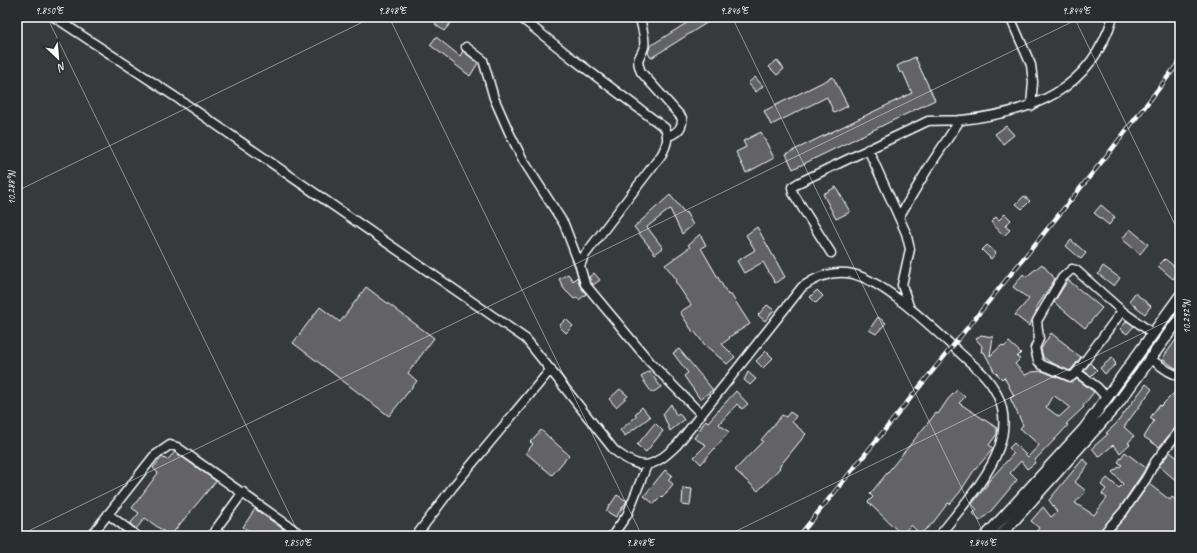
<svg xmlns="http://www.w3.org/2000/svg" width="1197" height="553" font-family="Caveat,sans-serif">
<rect width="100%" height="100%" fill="#373a3b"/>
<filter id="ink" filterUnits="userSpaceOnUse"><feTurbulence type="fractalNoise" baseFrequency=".025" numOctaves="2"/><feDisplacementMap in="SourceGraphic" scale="8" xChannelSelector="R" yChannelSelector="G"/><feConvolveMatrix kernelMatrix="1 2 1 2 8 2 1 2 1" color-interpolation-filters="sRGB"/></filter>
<g filter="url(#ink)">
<!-- building -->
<path fill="#636465" stroke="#fff" fill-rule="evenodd" d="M441,17H456L444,31L435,24Z
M696,17H716L651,58L648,53L650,46Z
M436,37L460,56L463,51L478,63L470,76L430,45Z
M915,57L935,100L793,169L786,154L912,93L903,72L900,73L897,66Z
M777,60L784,69L777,75L769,67Z
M755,77L763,86L756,92L748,83Z
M833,77L848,106L834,113L827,97L771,125L764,111Z
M1006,126L1014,135L1003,144L995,134Z
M761,132L774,158L746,173L736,152L746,147L743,141Z
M836,187L850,212L836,219L823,194Z
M670,195L685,213L686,212L693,225L682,234L670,209L647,227L663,248L655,254L634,227Z
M1024,196L1030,201L1022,209L1016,204Z
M1101,205L1115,217L1109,225L1094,213Z
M1005,214L1011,220L1005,226L1010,230L1004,236L991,222L996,217L999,220Z
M757,227L785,277L775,283L763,262L744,273L737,261L755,250L746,235Z
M1130,229L1148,244L1140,254L1122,239Z
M700,234L706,245L701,248L728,295L730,293L750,324L729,337L730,338L722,344L735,357L727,364L705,345L694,331L693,332L680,312L691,305L675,281L677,280L665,265L690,247L688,245Z
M1071,240L1086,253L1081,259L1066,246Z
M987,245L996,253L991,259L982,250Z
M1165,259L1180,271L1173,279L1158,266Z
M1042,264L1055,279L1036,308L1038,309L1029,326L1015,315L1029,299L1013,287L1023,274L1026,277Z
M1103,266L1120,278L1114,286L1098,274Z
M594,273L600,280L593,285L589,277Z
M568,274L573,281L577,277L580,286L586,294L579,300L577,297L574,299L564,289L559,279Z
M1068,280L1102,308L1085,328L1054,302Z
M366,287L434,338L408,373L417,381L389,416L293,343L320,307L340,322Z
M817,290L823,296L816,303L810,297Z
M1135,293L1151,306L1145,314L1129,301Z
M767,305L774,310L765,321L758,315Z
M878,317L886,323L876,334L869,330Z
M566,319L573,326L566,333L559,326Z
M1127,321L1134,326L1127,334L1120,329Z
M1051,333L1069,347L1068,348L1081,357L1070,371L1050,362L1043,357L1041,349Z
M1180,334V371L1162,359Z
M981,335L993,337L990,356L1002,345L1004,347L1009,342L1021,353L1017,357L1020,359L1015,364L1025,375L1032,372L1042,371L1069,382L1077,379L1094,392L1083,406L1084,407L1066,424L1068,425L1060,434L1034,461L1035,463L1027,469L1021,461L1010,473L1017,480L991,511L980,521L973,513L977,510L972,504L987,485V483L1014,453L1009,448L1014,443L1028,457L1039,445L1020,428L1023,425L1010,398L1014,396L1004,377L1002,379L994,371L984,352H981L982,346L976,339ZM1053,395L1070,407L1059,417L1046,407Z
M679,349L713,390L700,399L684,376L688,373L673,353Z
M766,351L773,358L763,368L756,361Z
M1112,358L1116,364L1105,374L1100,368Z
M1090,363L1097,370L1091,376L1084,371Z
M649,371L661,387L652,393L641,377Z
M748,372L756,379L750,385L744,380Z
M1146,384L1152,389L1124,427L1134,436L1128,443L1130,444L1120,453L1113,445L1099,457L1092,448L1108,434L1106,433L1116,424Z
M620,389L628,396L616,407L609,399Z
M957,390L965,397L959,403L997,428V434L989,445L993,448L992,450L973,472L960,492L950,504L948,503L932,524L920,534L911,525L902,535L868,502L873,497L870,494L936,413L938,414L948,399Z
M736,391L748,404L742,409L737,404L719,424L729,432L701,464L694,457L706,445L694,438L706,420L708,422Z
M1175,392L1180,397V424L1176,427L1159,447L1144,437L1154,421L1150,418L1159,405L1161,406Z
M671,404L676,415L679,413L684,420L670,431L663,414Z
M642,407L650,417L625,436L620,430L637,416L635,414Z
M790,412L796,416L792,422L806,434L779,467L780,468L758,491L735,470L763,441L761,440L782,415L786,417Z
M655,423L663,431L646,452L637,445Z
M541,430L569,455L552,475L526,453L533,444L530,442Z
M175,452L216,481L170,536L145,518L136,529L130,524L139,513L132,508L158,473L153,468L162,457L167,460Z
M1125,452L1146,468L1119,509L1096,536H1033L1039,528L1031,521L1043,507L1051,517L1057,512L1049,500L1083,459L1089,464L1075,482L1086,491L1075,503L1094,515L1107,498L1102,494L1106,489L1101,485L1107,478L1119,488L1123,484L1112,472L1122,465L1118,462Z
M1170,452L1180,460V484L1159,466Z
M665,470L672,475L668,480L673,484L663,497L662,496L654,504L644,496Z
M1149,484L1170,500L1172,497L1180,503V536H1116L1113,531L1127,515Z
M683,488L692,489L690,506L682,505Z
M617,495L627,501L616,517L606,511Z
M255,509L293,536H256L243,527Z"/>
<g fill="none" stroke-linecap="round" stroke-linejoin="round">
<!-- minor casing -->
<g stroke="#fff" stroke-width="11">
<path id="minor" d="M54,17L189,106L526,339L614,450C642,472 652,469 677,445L802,287C816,277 830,271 847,273C886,277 950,346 981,372C1037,430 976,488 939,536
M520,17L573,59L665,128C669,138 667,144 662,154L584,256L580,266L585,284L650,362L701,414
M640,17C641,26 646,38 644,47C640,60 635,56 641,72L682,118C683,128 677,133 668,136
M1010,17L1031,65L1033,82L1031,106
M466,47L483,60L494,98L509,132L523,160L564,224L580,266
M868,149L906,233L910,249L902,285L909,306
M899,217L927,170L960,120
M831,253L793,193L792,187L800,182L928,121C940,120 951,121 962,120C1033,112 1090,91 1113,17
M1149,358L1168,371L1180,377
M1076,373L1122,311
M1106,397L1097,387L1079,374L1076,373L1071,377L1042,365L1038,361L1035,348L1039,339L1037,321L1062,278L1072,269L1076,270L1122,311L1152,333
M108,514L137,536
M215,530L223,536
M91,536L154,456L170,445L177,447L303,536
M211,536L243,492
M416,536L452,488L551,369
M612,536L627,515L647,465
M1110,536L1106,531L1123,512L1146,479L1155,462L1180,430"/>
</g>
<!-- tertiary casing -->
<g stroke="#fff" stroke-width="13">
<path id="tertiary" d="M986,536L1084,429L1180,296
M1000,536L1116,406L1180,318"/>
</g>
<!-- minor -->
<use href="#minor" stroke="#2a2d2e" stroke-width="8"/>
<!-- tertiary -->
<use href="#tertiary" stroke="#2a2d2e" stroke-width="10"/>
<!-- rail casing -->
<g stroke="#fff" stroke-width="4.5">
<path id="rail" d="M799,536L1112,149L1180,61"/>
</g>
<!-- rail -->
<use href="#rail" stroke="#2a2d2e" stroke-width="3" stroke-dasharray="9" stroke-linecap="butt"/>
</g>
</g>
<!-- ticks -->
<path fill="none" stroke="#fff" stroke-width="1" stroke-opacity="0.45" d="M47,17L300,536M389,17L642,536M732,17L985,536M1074,17L1180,235M17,191L373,17M18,536L1082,17M726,536L1180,315"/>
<!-- margin -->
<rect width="1197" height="553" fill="none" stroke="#2a2d2e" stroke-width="44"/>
<!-- north arrow -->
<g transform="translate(58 58) rotate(154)" stroke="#2a2d2e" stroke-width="3" paint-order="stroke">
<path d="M0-3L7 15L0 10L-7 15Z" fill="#ffffff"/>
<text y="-6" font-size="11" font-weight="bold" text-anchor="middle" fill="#ffffff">N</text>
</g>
<rect x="22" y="22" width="1153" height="509" fill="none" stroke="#fff" stroke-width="1.5"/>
<g font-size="10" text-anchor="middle" fill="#fff">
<text x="49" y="14">9.850°E</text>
<text x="392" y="14">9.848°E</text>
<text x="734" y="14">9.846°E</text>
<text x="1076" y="14">9.844°E</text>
<text transform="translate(11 188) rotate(-90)" y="4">10.288°N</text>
<text transform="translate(1186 317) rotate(-90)" y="4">10.292°N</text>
<text x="297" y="546">9.850°E</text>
<text x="640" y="546">9.848°E</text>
<text x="982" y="546">9.846°E</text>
</g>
</svg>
